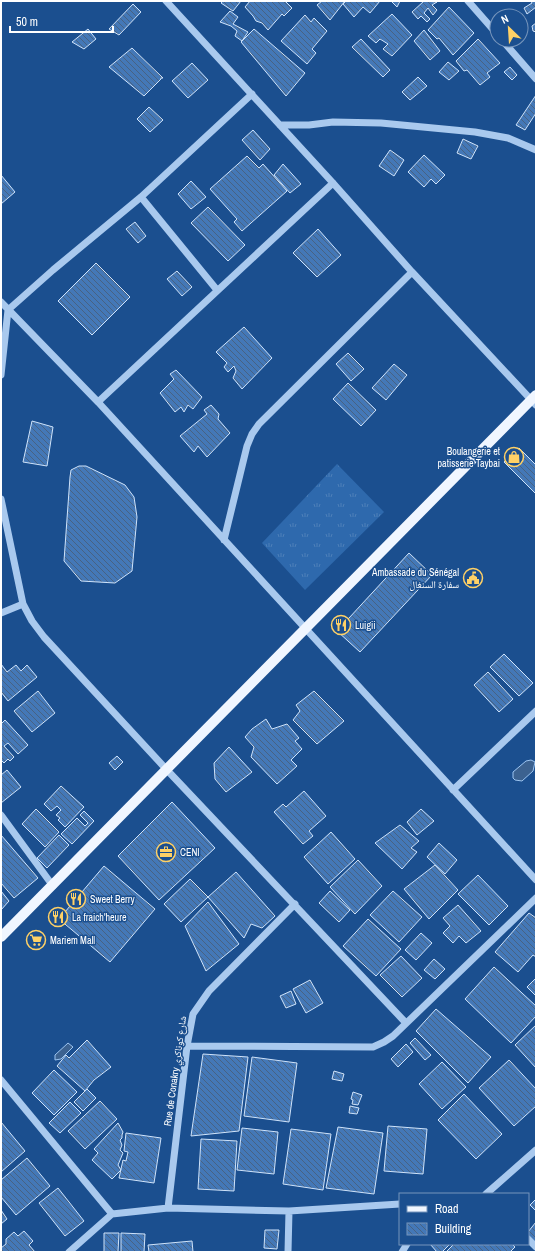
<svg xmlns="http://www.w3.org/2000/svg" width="537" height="1253" font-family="'Archivo Narrow','Noto Naskh Arabic',sans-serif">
<defs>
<pattern id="grass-tufts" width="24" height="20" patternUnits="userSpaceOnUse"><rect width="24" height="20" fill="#2e69ad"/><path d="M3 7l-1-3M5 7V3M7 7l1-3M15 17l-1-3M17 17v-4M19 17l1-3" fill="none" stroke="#4d80b9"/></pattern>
<pattern id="building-back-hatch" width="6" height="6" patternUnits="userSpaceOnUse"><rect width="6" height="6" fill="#4478b7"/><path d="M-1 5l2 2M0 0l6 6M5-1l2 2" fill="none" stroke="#486282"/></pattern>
</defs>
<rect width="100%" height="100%" fill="#1b4f8f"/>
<!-- grass -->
<path fill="url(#grass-tufts)" d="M337,464L384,512L305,590L262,543Z"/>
<!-- water -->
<path fill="#3c6290" stroke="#9cc4f0" d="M531,760L535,762L533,771L522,781L515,780L513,778V772L526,761Z
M68,1043L73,1047L61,1059L55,1060V1055Z"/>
<!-- building -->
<path fill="url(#building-back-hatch)" stroke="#cfe3fa" d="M223,1H241L233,11L221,3Z
M250,1H285L292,8L284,16L282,14L268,30L262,23L256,21L253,16L245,7Z
M322,1H345L330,20L317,5Z
M346,1H380L370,13L363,7L354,17L343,4Z
M391,1H400L397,7Z
M424,1L437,2L432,5L437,10L433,15L428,8L424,13L430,19L427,22L421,16L418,19L412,12Z
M531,1H536V7L527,14L524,8L532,3Z
M133,4L141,12L119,35L109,29Z
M449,7L474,33L453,55L439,38L437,39L428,30Z
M230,11L238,17L233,24L248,32L242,41L235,36L237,31L231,26L220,22Z
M392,14L412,35L392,56L383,49L388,44L380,39L376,43L368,36Z
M305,15L311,22L314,18L327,31L312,49L316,53L307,64L281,41Z
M536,23V32L533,31L532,26Z
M88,29L96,39L84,49L72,42Z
M254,29L305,73L286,96L241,42Z
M424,30L440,51L430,60L414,41Z
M361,39L390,70L383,77L352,47Z
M478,39L500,63L487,73L490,77L480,85L467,70L464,71L456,61Z
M132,48L163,78H161V79L144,96L109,67Z
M448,62L459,71L449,80L439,72Z
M192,63L208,80L188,98L172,81Z
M510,67L517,75L512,80L504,72Z
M418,77L427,86L410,100L402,92Z
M536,95V113L525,130L516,125Z
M149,107L163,120L150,132L137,119Z
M253,130L270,149L260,160L242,140Z
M463,139L478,146L471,159L457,153Z
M390,150L404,160L394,176L379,166Z
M424,155L445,175L436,184L431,179L424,187L408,172Z
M247,156L259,168L263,164L287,191L242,231L234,222L237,219L210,189Z
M283,164L301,184L290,193L274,175Z
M1,175L15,192L1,204Z
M191,181L206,197L191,209L178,194Z
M208,207L245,245L228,261L191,223Z
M135,222L146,236L138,243L126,229Z
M318,229L341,255L317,277L293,253Z
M96,263L130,297L92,335L58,301Z
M177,271L192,287L182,296L167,279Z
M244,327L272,358L242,389L233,378L236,371L234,366L228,372L224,367L227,363L216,352Z
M348,353L364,369L351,381L336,364Z
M394,364L407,375L386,400L372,388Z
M176,370L202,397L193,409L188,405L184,412L181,407L175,412L160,393L174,379L170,374Z
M348,383L376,410L361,426L333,399Z
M211,405L219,414L218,419L230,433L207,457L198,446L194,452L180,436L207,414L204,410Z
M32,421L53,427L47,466L23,462Z
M519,448L536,465V494L504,462Z
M79,466H86L125,485L134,497L137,517L132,571L115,583L81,581L64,561L70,477L71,470Z
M409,553L432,575L360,652L337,631Z
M504,654L533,683L519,696L490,667Z
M1,664L7,672L16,665L21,671L27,665L37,677L8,701L1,692Z
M488,672L513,699L499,712L474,685Z
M38,691L55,713L32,732L14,711Z
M314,691L344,721L317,744L293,720L300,711L296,705Z
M266,719L272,729L287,724L299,738L295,741L302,749L291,760L297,766L277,784L251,757L254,747L245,737L252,729Z
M5,720L28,745L18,754L8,743L4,746L14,757L10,761L8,759L4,763L2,761L1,762V724Z
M229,747L252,772L226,792L215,779L214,763Z
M117,756L123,762L115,770L109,763Z
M7,770L21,787L1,803V775Z
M61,786L84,807L65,827L58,820L60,818L56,815L61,810L57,806L51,811L44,804Z
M304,791L326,816L309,831L313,836L303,844L274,812L283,804L286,807Z
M172,802L215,848L159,900L118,856Z
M36,809L59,832L45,847L22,824Z
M421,809L434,821L417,835L407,822Z
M84,811L94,821L72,844L61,834L77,818L85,826L88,823L80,815Z
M400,825L419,841L411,848L417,852L402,869L375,843Z
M331,832L355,859L328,884L304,857Z
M1,835L38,878L14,898L1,883Z
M59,835L69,845L47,868L37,858Z
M439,843L457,860L445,874L427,857Z
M358,860L382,886L355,914L330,887Z
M435,865L458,890L429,919L404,889Z
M104,866L155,909L110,962L59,919Z
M236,872L275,916L262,928L251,924L244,938L208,897Z
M478,875L508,906L489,925L458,894Z
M190,879L208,897L181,922L164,904Z
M1,891L9,901L1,910Z
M330,891L350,910L339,922L319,903Z
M393,891L422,917L399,942L370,915Z
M208,902L239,944L206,971L185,926Z
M458,905L481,931L466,943L459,936L453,943L443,933L450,926L443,918Z
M529,913L536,918V957L533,955L518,972L495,952Z
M368,919L401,949L376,976L343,946Z
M421,933L432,943L416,960L405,950Z
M401,956L422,978L402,997L380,975Z
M434,959L445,969L435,979L424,970Z
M494,967L536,1006V1016L511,1043L465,999Z
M536,978V996L527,987Z
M310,980L323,1003L306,1013L293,989Z
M291,991L296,1004L286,1008L280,996Z
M436,1009L491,1057L468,1083L416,1031Z
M536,1025V1068L515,1045Z
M415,1038L431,1055L425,1060L410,1043Z
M87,1040L111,1067L94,1080L85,1091L57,1066L66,1055L69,1058Z
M406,1044L413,1052L398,1067L391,1059Z
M203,1054L248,1057L239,1131L191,1136Z
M252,1057L297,1063L289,1122L244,1116Z
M509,1060L536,1089V1106L514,1126L479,1088Z
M442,1062L466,1087L442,1109L419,1084Z
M54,1070L77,1092L54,1115L32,1093Z
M334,1071L344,1074L342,1081L332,1079Z
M87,1089L96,1098L83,1111L74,1102Z
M353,1092L362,1095L358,1105L352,1104L353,1100L351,1099Z
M464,1094L502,1134L476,1159L438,1120Z
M100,1101L117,1119L85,1149L68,1131Z
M70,1102L81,1113L60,1133L49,1123Z
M350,1106L359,1108L357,1114L349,1113Z
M1,1122L25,1151L1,1172Z
M118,1123L123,1132L122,1135V1138L120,1140L122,1145L120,1150L123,1153L118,1165L121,1170L112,1179L92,1160L98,1153L94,1149Z
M388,1126L427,1129L423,1174L384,1171Z
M338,1127L383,1133L374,1194L326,1188Z
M242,1128L278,1132L274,1174L237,1170Z
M291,1129L331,1134L323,1190L283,1184Z
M126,1133L161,1138L154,1183L119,1178L123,1160L126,1161L128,1152L124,1151Z
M201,1139L237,1141L234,1191L198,1189Z
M27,1158L50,1186L16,1215L1,1197V1180Z
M58,1188L84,1221L65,1236L39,1203Z
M536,1199V1211L530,1205Z
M1,1210L7,1219L1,1224Z
M536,1222V1247L528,1239V1232Z
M265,1230H279L277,1249L264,1248Z
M24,1231L33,1241L29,1245L35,1252H1V1248L6,1244V1239L14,1232L18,1236Z
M104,1233H119L118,1252H104Z
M121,1233L145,1234L144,1252H121Z
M192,1241L193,1252H149L148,1245Z
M430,1244H450L442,1252H437Z
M454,1244H512L515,1247L510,1252H446Z"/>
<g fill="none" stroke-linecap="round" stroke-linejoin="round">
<!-- minor -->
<path stroke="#a9c9ee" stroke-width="7" d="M166,1L333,183L412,272L536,405
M468,1L497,34
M502,40L536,79
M280,125H309L333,122L381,123L475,132L508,138L536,150
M141,197L217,290
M1,302L98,402L536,880
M1,375L8,310L53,270L141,197L252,94
M98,402L333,183
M1,499L23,604L32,621L44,637L167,770L406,1023
M224,540L247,446L252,434L259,424L412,272
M1,613L23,604
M453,790L536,711
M1,815L53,886
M187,1046L373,1047L384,1042L393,1036L536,898
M1,1080L112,1214
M486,1194L536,1150
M168,1208L187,1046L193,1014L209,991L295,904
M528,1239L536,1247
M69,1252L112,1214L168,1208L289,1211L400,1204
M288,1252L289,1211
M402,1252L407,1244"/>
<!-- major -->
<path stroke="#f0f6ff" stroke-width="10" d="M1,937L536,395"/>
</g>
<!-- icons -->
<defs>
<g id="shop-ring" transform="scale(1)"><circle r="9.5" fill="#1b4f8f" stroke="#ffd166" stroke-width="1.5"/><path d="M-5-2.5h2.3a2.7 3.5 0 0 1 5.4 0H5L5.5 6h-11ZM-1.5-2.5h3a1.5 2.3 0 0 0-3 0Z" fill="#ffd166"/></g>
<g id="civic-ring" transform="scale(1)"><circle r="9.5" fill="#1b4f8f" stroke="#ffd166" stroke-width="1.5"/><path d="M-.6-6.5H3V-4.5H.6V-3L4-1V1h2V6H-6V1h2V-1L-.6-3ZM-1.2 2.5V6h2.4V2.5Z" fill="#ffd166"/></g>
<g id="restaurant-ring" transform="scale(1)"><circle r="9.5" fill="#1b4f8f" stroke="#ffd166" stroke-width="1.5"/><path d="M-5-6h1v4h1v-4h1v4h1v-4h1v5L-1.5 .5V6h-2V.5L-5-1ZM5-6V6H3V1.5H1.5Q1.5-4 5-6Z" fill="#ffd166"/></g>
<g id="office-ring" transform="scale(1)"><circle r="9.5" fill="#1b4f8f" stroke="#ffd166" stroke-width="1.5"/><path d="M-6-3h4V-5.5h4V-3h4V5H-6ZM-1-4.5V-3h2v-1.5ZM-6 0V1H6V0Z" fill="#ffd166"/></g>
<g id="supermarket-ring" transform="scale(1)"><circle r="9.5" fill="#1b4f8f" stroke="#ffd166" stroke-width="1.5"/><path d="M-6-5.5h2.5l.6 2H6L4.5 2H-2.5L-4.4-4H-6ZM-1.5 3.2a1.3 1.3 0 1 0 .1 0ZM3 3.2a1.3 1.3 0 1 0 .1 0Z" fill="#ffd166"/></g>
</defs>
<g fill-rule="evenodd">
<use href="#shop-ring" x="514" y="457"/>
<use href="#civic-ring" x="473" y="578"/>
<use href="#restaurant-ring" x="341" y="625"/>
<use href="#office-ring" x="166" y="852"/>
<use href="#restaurant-ring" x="76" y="899"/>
<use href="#restaurant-ring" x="58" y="917"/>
<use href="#supermarket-ring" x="36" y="940"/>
</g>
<g text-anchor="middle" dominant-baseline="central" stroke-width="3" stroke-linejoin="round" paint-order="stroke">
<!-- poi labels -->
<g font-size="10" fill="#fff" stroke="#1b4f8f" text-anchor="start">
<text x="500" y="451" text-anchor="end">Boulangerie et<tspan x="500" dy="12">patisserie Taybai</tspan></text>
<text x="459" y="572" text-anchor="end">Ambassade du Sénégal<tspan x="459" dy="12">سفارة السنغال</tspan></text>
<text x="355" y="625">Luigii</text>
<text x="180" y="852">CENI</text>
<text x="90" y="899">Sweet Berry</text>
<text x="72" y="917">La fraich'heure</text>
<text x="50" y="940">Mariem Mall</text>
</g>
<!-- street labels -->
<g font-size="10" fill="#fff" stroke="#1b4f8f">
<text transform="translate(175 1071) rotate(-82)">Rue de Conakry شارع كوناكري</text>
</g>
</g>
<!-- border -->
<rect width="537" height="1253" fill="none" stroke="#ffffff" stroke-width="4"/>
<!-- legend -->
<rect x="399" y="1193" width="130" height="52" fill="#1b4f8f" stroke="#7695bc"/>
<rect x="407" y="1206" width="20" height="6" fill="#f0f6ff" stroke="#7695bc"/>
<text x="435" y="1213" font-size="12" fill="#ffffff">Road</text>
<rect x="407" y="1223" width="20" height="12" fill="url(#building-back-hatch)" stroke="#7695bc"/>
<text x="435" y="1233" font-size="12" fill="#ffffff">Building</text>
<!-- north arrow -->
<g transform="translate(509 28) rotate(335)"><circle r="19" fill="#1b4f8f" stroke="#7695bc"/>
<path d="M0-3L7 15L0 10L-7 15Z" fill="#ffd166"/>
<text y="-6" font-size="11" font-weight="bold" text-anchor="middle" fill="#ffffff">N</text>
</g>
<!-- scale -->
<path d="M10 26v6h103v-6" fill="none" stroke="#ffffff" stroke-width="2"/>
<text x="16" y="26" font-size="12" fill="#ffffff" stroke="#1b4f8f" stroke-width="3" paint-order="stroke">50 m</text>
</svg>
